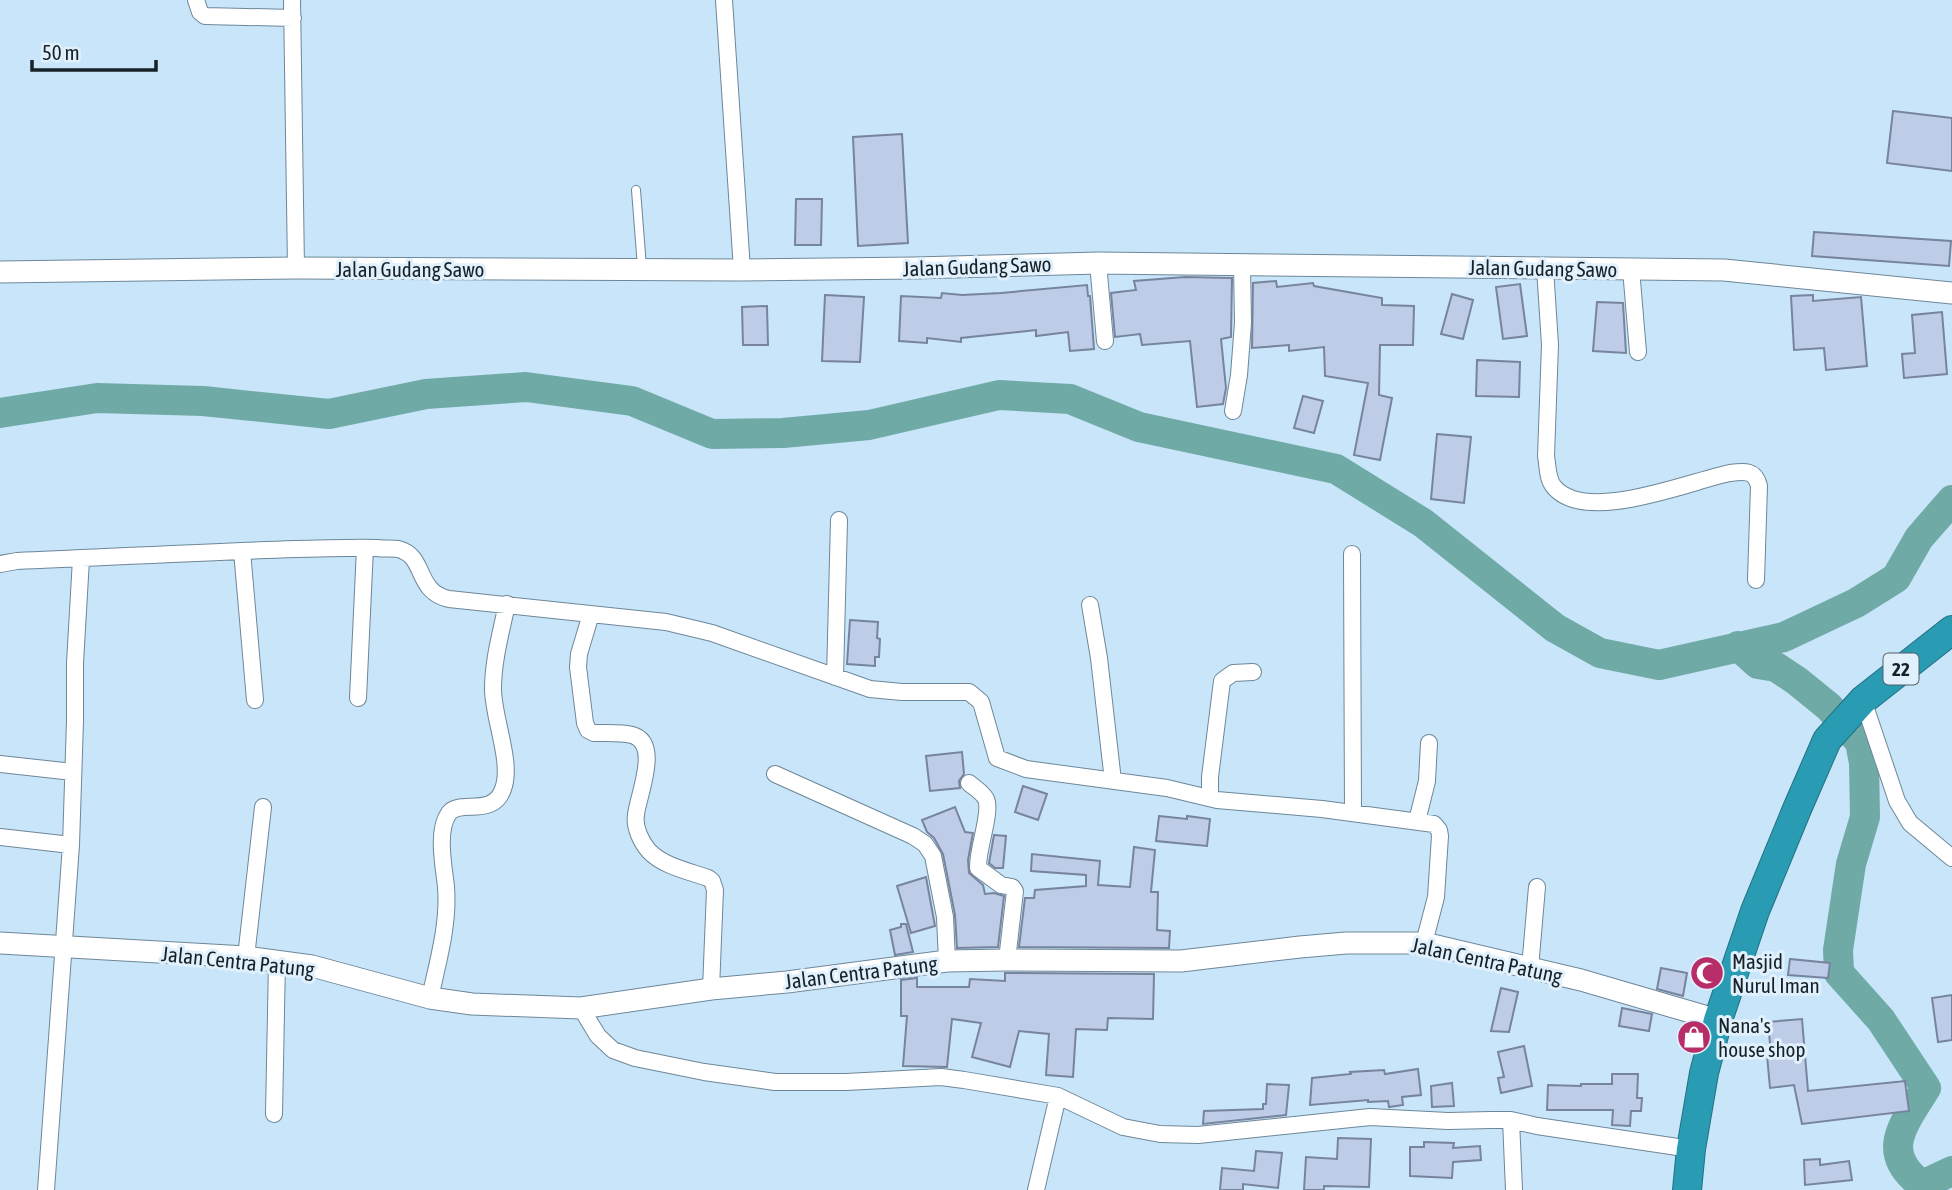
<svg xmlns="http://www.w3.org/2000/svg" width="1952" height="1190" font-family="'Asap Condensed',sans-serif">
<rect width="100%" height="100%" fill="#c9e5f9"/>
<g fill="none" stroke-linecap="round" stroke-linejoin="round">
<!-- river -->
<path stroke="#6faaa7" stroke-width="30" d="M0,413L97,398L203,401L329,414L426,394L526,387L632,401L712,434L783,433L869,425L999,395L1070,399L1139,427L1336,469L1423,523L1555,628L1600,653L1659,665L1784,637L1856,603L1896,578L1919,538L1952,500
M1738,646L1758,664L1776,667L1797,681L1829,707L1860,742L1864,763L1865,817L1851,864L1838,950L1839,973L1881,1020L1926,1088C1904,1124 1878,1152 1922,1185L1952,1171"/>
</g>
<!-- building -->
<path fill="#becce7" stroke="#77849d" stroke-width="2" d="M1893,111L1952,118V171L1887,163Z
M902,134L908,243L858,246L853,137Z
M796,199H822L821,245H795Z
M1814,232L1951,241L1949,266L1812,256Z
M1185,277L1232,278L1231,337L1221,339L1226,388L1223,404L1197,407L1190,341L1142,345L1140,334L1115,337L1111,293L1136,290L1134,281Z
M1276,281L1277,287L1313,283L1314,286L1382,298V305L1414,306L1413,345H1380L1379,395L1392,398L1380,460L1354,455L1368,383L1325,376L1324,347L1289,351V345L1252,348L1253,283Z
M1520,284L1527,336L1503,339L1496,287Z
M1087,285L1088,296H1090L1094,349L1070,351L1068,332L1036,336V330L961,338V342L927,338V343L899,341L901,296L941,298L942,293L962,295L1001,293Z
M1452,294L1473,300L1463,339L1441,334Z
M825,295L864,297L860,362L822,361Z
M1813,295V301L1861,297L1867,366L1826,370L1824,348L1794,350L1791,296Z
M1597,302L1623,303L1626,353L1593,351Z
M767,306L768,345H743L742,307Z
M1942,312L1947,374L1904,378L1902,354L1915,353L1912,315Z
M1477,360L1520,362L1519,397L1476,396Z
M1303,396L1323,401L1314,433L1294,428Z
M1437,434L1471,437L1464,503L1431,499Z
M850,620L878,622L877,638L880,639L879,657H875V666L847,664Z
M962,752L964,774L959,781L960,788L930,791L926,756Z
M1023,786L1047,794L1038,820L1015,812Z
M955,807L965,832L973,833L968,860L969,873L983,885L985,894L994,893L1004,896L998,947L957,948L955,915L943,854L934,838L927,832L922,820Z
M1159,816L1187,819V816L1210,819L1207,846L1156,841Z
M994,835L1006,836L1003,868H995L989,863Z
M1134,847L1155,850L1151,892H1158L1157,930L1170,931L1169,948L1019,947L1025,898H1034L1035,890L1086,886V875L1031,871L1032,854L1100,861L1098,885L1130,887Z
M926,877L935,926L911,933L897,886Z
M901,924H906L913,952L895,955L890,930L901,927Z
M1790,959L1830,963L1828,978L1788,975Z
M1661,968L1687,973L1683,996L1657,989Z
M1005,973L1154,974L1153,1019L1108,1018L1107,1030L1076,1029L1073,1077L1046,1075L1049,1034L1019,1031L1010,1067L972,1057L981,1023L952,1019L947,1067L903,1066L907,1016H901V980L917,978V987H969L970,979L1005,981Z
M1501,988L1518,992L1509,1032L1491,1031Z
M1952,995V1040L1938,1042L1932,998Z
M1622,1008L1652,1014L1649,1031L1619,1026Z
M1802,1019L1808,1091L1905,1081L1909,1111L1802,1124L1794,1085L1770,1088L1767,1055H1771L1768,1022Z
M1524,1046L1532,1086L1501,1093L1498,1078L1504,1077L1498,1052Z
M1418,1069L1421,1095L1402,1097L1403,1105L1389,1107L1388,1101L1368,1102V1100L1310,1105L1312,1078L1351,1074L1350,1072L1384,1070L1385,1074Z
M1612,1074H1638L1637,1098H1642L1641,1111H1631L1630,1126L1612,1125L1613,1110H1547L1548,1085L1581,1086V1084H1612Z
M1452,1083L1454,1106L1432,1107L1431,1086Z
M1267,1084L1289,1085L1286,1115L1203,1124L1204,1111L1263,1109V1104H1266Z
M1338,1138L1371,1139L1369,1187L1324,1186V1190H1304L1306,1157L1337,1159Z
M1424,1142L1454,1143L1453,1148L1480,1146L1481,1160L1453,1162L1452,1178L1410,1176V1147H1424Z
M1256,1151L1282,1153L1278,1188L1243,1184V1190H1220L1222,1168L1254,1171Z
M1820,1159V1165L1849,1161L1852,1180L1805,1185L1804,1160Z"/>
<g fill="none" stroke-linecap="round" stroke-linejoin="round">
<!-- lane casing -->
<g stroke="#6d8799" stroke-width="10">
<path id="lane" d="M636,190L642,267"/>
</g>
<!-- street casing -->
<g stroke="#6d8799" stroke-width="18">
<path id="street" d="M196,0L200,12L205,16L293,18
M292,0L296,268
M724,0L742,270
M1098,263L1105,341
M1545,268L1550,345L1546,456C1548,466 1547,479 1554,487C1586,525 1690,481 1730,473C1745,471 1755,470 1759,486L1756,580
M1631,269L1638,352
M1233,411L1239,375L1243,323L1242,265
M242,551L255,700
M1352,554L1353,813
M0,564L17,561C110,557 203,552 296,549C323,549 350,547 377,548C384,549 392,548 398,549C427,556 414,591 449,599L666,622L712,633L870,689L902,692H969L981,702L997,758L1026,769L1167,788L1217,800L1322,809L1434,824L1439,830L1440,836L1436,897L1424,943
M1090,605L1099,658L1113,781
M591,614L579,654L578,667L585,723L588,730L594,733C605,733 621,732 632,735C662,743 637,798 636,815C634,827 641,842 649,851C663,866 688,871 708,878L712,881L715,890L711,989
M835,677L839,520
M358,698L365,548
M1863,700L1897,801L1910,823L1952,858
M0,764L73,772
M775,774L913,836L925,844L933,856L945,917L947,961
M969,783C975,788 982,792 986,799C992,812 977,850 978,868L1001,885L1012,887L1015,891L1007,960
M1210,798V777L1222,681L1233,673L1253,672
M1417,821L1427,781L1429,743
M0,837L71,845
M246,957L263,807
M1530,968L1537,887
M430,998C438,961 449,924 446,887C444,867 436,831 449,813C460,799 493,818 503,789C513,763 493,718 493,689C493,661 501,632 507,604
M581,1008L598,1036L613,1050L635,1058L704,1072L775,1082H846L941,1077L964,1080L1058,1096L1123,1127L1160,1134L1198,1135L1370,1117L1448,1121L1491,1120H1511L1537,1126L1691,1149
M274,1114L277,961
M1511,1120L1514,1190
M46,1190L71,845L75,721V663L81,559
M1036,1190L1058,1096"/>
</g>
<!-- secondary casing -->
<g stroke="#6d8799" stroke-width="23">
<path id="secondary" d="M0,272L296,268L742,270L915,268L1098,263L1724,270L1952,293
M0,943L246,957L312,966L430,998L472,1004L581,1008L711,989L787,982L947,961L1007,960L1181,961L1300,947L1346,943H1424L1581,980L1718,1020"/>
</g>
<!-- highway casing -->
<g stroke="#237183" stroke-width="30">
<path id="highway" d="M1687,1190L1691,1149L1704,1073L1718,1020L1755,911L1797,809L1827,740L1863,700L1952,630"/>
</g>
<!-- lane -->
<use href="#lane" stroke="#fff" stroke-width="8"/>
<!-- street -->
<use href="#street" stroke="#fff" stroke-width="16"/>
<!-- secondary -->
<use href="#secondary" stroke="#fff" stroke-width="21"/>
<!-- highway -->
<use href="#highway" stroke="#299cb4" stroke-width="28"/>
</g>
<!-- icons -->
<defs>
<g id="mosque-disc" transform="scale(1.75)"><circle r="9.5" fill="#b72d67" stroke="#e0f1fd"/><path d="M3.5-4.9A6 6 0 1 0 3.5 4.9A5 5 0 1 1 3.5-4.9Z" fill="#fff"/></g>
<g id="shop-disc" transform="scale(1.75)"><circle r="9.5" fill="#b72d67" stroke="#e0f1fd"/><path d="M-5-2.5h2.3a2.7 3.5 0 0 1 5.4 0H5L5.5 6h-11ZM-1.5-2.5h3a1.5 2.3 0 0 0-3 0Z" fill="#fff"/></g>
</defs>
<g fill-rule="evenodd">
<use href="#mosque-disc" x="1707" y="973"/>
<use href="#shop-disc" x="1694" y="1037"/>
</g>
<g text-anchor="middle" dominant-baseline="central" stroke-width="6" stroke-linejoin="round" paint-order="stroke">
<!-- shield labels -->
<rect fill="#e0f1fd" stroke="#535f68" stroke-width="2" x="1883.5" y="653.5" width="35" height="31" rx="5"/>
<g font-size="19" font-weight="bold" fill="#172128">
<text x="1901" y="669">22</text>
</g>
<!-- street labels -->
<g font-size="21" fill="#172128" stroke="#e0f1fd">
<text transform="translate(977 266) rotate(-2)">Jalan Gudang Sawo</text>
<text transform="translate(1543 268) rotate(1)">Jalan Gudang Sawo</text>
<text x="410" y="269">Jalan Gudang Sawo</text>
<text transform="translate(1487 960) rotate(12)">Jalan Centra Patung</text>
<text transform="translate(238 961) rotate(6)">Jalan Centra Patung</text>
<text transform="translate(861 972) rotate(-7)">Jalan Centra Patung</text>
</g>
<!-- poi labels -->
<g font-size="21" fill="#172128" stroke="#e0f1fd" text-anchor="start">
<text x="1732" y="961">Masjid<tspan x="1732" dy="24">Nurul Iman</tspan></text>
<text x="1718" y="1025">Nana's<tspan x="1718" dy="24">house shop</tspan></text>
</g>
</g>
<!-- scale -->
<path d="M32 60v10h124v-10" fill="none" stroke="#172128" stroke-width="3.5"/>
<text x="42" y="60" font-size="21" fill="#172128" stroke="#e0f1fd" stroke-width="5" paint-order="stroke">50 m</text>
</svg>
